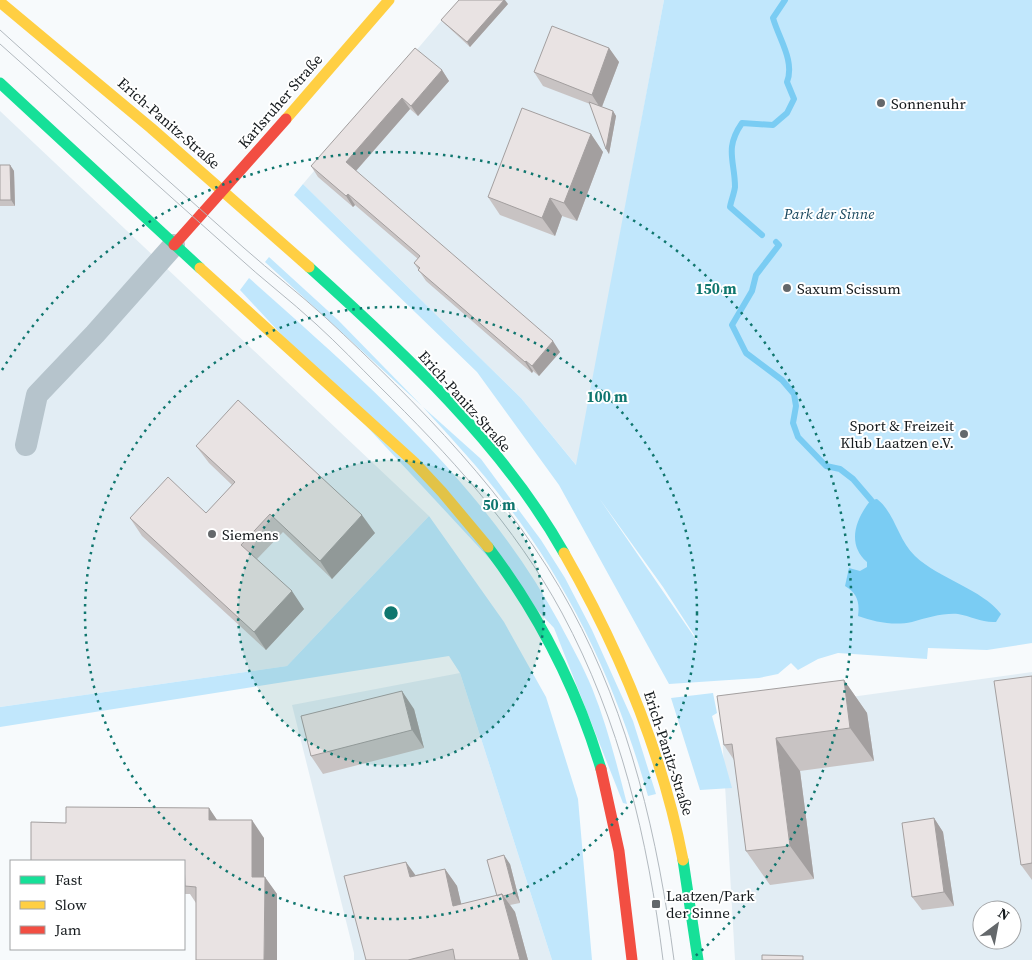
<svg xmlns="http://www.w3.org/2000/svg" width="1032" height="960" font-family="'Source Serif 4',serif">
<rect width="100%" height="100%" fill="#f7fafc"/>
<!-- built -->
<path fill="#e2edf4" fill-rule="evenodd" d="M459,0H664L577,466L521,398L303,184Z
M0,111L429,516L287,666L0,707Z
M1032,672V960H735L721,715ZM982,910H1012V940H982Z
M460,673L552,960H354V953L292,705Z"/>
<!-- green -->
<path fill="#c1e7fc" fill-rule="evenodd" d="M664,0H1032V643L987,650L928,648L927,659L838,653L818,659L798,670L791,663L778,674L759,678L669,684L559,485L477,372L294,195L303,184L521,398L576,465ZM599,498L663,587L698,641H697Z
M269,257L338,320L422,406L265,262Z
M249,278C366,382 485,485 560,624C571,645 583,666 592,688C607,725 617,765 627,804L623,803L554,628L240,290Z
M423,407L481,459L541,540L565,578L592,630L633,721L656,794L648,796C618,690 572,589 505,502C480,469 451,438 423,407Z
M429,516L504,622L546,697L578,799L592,960H552L460,673L449,656L0,727V707L287,666Z
M713,693L717,713L712,716L732,788L700,790L671,698Z"/>
<!-- water -->
<path fill="#7accf3" d="M877,499C895,513 898,540 915,556C939,579 982,589 1001,614L996,622C982,623 971,616 958,614C942,613 927,618 912,622C894,626 875,622 858,616C860,602 857,593 845,586L849,568L860,571L867,567V562C846,544 856,518 871,500Z"/>
<g fill="none" stroke-linecap="round" stroke-linejoin="round">
<!-- stream -->
<path stroke="#7accf3" stroke-width="6" d="M762,235L730,207C731,201 734,194 735,187C735,161 724,149 742,123L773,125L787,113L794,99L787,82C795,61 779,39 773,18L785,0
M776,242L779,245L756,275L752,291L732,325L746,353L782,380L794,394L796,406L793,423L798,437L826,466L840,469L853,479L871,500"/>
<!-- street -->
<path stroke="#b6c4cc" stroke-width="22" d="M26,445L37,395L95,334L174,245"/>
<!-- fast -->
<path stroke="#16e098" stroke-width="11" d="M0,83L200,268
M309,267C402,351 502,443 564,553
M488,547C538,613 577,689 601,769
M683,860L698,960"/>
<!-- slow -->
<path stroke="#ffcf43" stroke-width="11" d="M0,2L151,128L309,267
M286,119L389,0
M200,268L414,462L442,492L488,547
M564,553C619,649 662,751 683,860"/>
<!-- jam -->
<path stroke="#f24e42" stroke-width="11" d="M174,245L286,119
M601,769L619,851L632,960"/>
<!-- tram -->
<path stroke="#b2b9bf" stroke-width="1" d="M0,30C81,103 163,176 244,248C271,272 300,294 326,318C418,404 511,496 571,608C630,717 658,838 674,960
M0,44C79,114 157,185 236,255C262,279 290,300 316,324C338,344 358,365 379,386C448,454 515,526 562,613C620,721 648,839 663,960"/>
</g>
<!-- wall -->
<path fill="#c8c3c3" d="M508,4L470,47L445,24L441,20Z
M609,48L619,62L602,107L613,111L616,116L609,154L606,149L590,104L543,86L534,72Z
M442,70L449,81L418,116L410,109L356,171L560,352L539,376L533,371L532,373L426,281L414,263L418,259L355,205L353,207L318,177L311,166Z
M591,134L603,152L577,221L562,216L555,236L500,215L488,197Z
M0,165H10L14,171L15,206H0Z
M196,446L375,533L332,579L283,532L257,559L304,609L266,650L142,536L130,518L206,513L232,485L209,463Z
M1032,676V880L1021,865Z
M844,680L867,713L874,761L800,771L814,879L770,885L746,851L734,760L724,745Z
M414,709L424,748L323,774L311,756Z
M209,808L217,820L264,838V877L277,894L196,903L190,894H184V861L66,823Z
M934,818L943,832L954,906L922,910L912,897Z
M510,864L520,903L510,905L515,912L528,960H366L415,875L445,869L457,886L461,904L497,896Z"/>
<!-- shaded-wall -->
<path fill="#a39f9f" d="M504,0H505L508,4L470,47L467,42Z
M609,48L619,62L601,109L592,95Z
M442,70L449,81L418,116L411,106Z
M402,98L410,109L354,173L346,162Z
M613,111L616,116L609,154L606,149Z
M591,134L603,152L577,221L564,203Z
M10,165L14,171L15,206L11,200Z
M348,194L355,205L353,207L346,196Z
M550,198L562,216L555,236L542,218Z
M553,341L560,352L539,376L532,366Z
M526,361L533,371L532,373L525,362Z
M362,515L375,533L332,579L320,561Z
M292,591L304,609L266,650L254,632Z
M844,680L867,713L874,761L850,728Z
M402,691L414,709L424,748L412,730Z
M776,738L800,771L814,879L790,846Z
M209,808L221,826L209,820Z
M934,818L943,832L954,906L944,892Z
M252,820L264,838V894L252,877Z
M504,855L510,864L520,903L514,893Z
M406,862L419,880L410,877Z
M445,869L457,886L466,924L453,906Z
M265,877L277,894V960H264Z
M502,894L515,912L528,960H520Z"/>
<!-- building -->
<path fill="#e9e3e3" stroke="#a39f9f" d="M459,0H504L467,42L441,20Z
M552,26L609,48L592,95L534,72Z
M415,48L442,70L411,106L402,98L346,162L553,341L532,366L526,361L525,362L418,270L420,268L414,263L420,256L348,194L346,196L311,166Z
M589,102L613,111L606,149Z
M522,108L591,134L564,203L550,198L542,218L488,197Z
M0,165H10L11,200H0Z
M238,400L362,515L320,561L270,514L241,545L292,591L254,632L130,518L168,477L206,513L235,482L196,446Z
M1032,676V863L1021,865L994,681Z
M844,680L850,728L776,738L790,846L746,851L732,744L724,745L717,696Z
M402,691L412,730L311,756L301,716Z
M66,807L209,808V820H252V877H265L264,960H196V887L185,886L184,861H31V822L66,823Z
M934,818L944,892L912,897L902,823Z
M504,855L514,893L503,896L502,894L497,896L487,860Z
M406,862L410,877L445,869L453,906L502,894L520,960H455L453,949L408,960H366L344,876Z
M762,955L803,956V960H762Z"/>
<!-- distance rings -->
<circle cx="391" cy="613" r="153" fill="#0f766e" fill-opacity=".12"/>
<g fill="none" stroke="#0f766e" stroke-width="2.5" stroke-dasharray="2.5 5">
<circle cx="391" cy="613" r="153"/>
<circle cx="391" cy="613" r="306"/>
<path d="M2 370A459 459 0 1 1 692 959"/>
</g>
<!-- markers -->
<g fill="#64686b" stroke="#fff" stroke-width="2">
<circle cx="881" cy="103" r="5"/>
<circle cx="787" cy="288" r="5"/>
<circle cx="964" cy="434" r="5"/>
<circle cx="212" cy="534" r="5"/>
<rect x="651" y="899" width="10" height="10" rx="2.5"/>
</g>
<g text-anchor="middle" dominant-baseline="central" stroke-width="4" stroke-linejoin="round" paint-order="stroke">
<!-- street labels -->
<g font-size="15" fill="#151a1d" stroke="#fff">
<text transform="translate(280 101) rotate(-49)">Karlsruher Straße</text>
<text transform="translate(169 123) rotate(41)">Erich-Panitz-Straße</text>
<text transform="translate(465 401) rotate(48)">Erich-Panitz-Straße</text>
<text transform="translate(669 753) rotate(72)">Erich-Panitz-Straße</text>
</g>
<!-- poi labels -->
<g font-size="15" fill="#151a1d" stroke="#fff" text-anchor="start">
<text x="891" y="103">Sonnenuhr</text>
<text x="797" y="288">Saxum Scissum</text>
<text x="954" y="425" text-anchor="end">Sport &amp; Freizeit<tspan x="954" dy="17">Klub Laatzen e.V.</tspan></text>
<text x="222" y="534">Siemens</text>
<text x="666" y="895">Laatzen/Park<tspan x="666" dy="17">der Sinne</tspan></text>
</g>
<!-- park labels -->
<g font-size="15" font-style="italic" fill="#18475e" stroke="#fff">
<text x="829" y="213">Park der Sinne</text>
</g>
</g>
<circle cx="391" cy="613" r="8" fill="#0f766e" stroke="#fff" stroke-width="2.5"/>
<g font-size="15" text-anchor="middle" font-weight="bold" fill="#0f766e" stroke="#fff" stroke-width="4" stroke-linejoin="round" paint-order="stroke">
<text x="716" y="294">150 m</text>
<text x="607" y="402">100 m</text>
<text x="499" y="510">50 m</text>
</g>
<!-- legend -->
<rect x="10" y="860" width="175" height="90" fill="#ffffff" stroke="#a1a3a5"/>
<rect x="20" y="876" width="25" height="8" fill="#16e098" stroke="#a1a3a5"/>
<text x="55" y="885" font-size="15" fill="#151a1d">Fast</text>
<rect x="20" y="901" width="25" height="8" fill="#ffcf43" stroke="#a1a3a5"/>
<text x="55" y="910" font-size="15" fill="#151a1d">Slow</text>
<rect x="20" y="926" width="25" height="8" fill="#f24e42" stroke="#a1a3a5"/>
<text x="55" y="935" font-size="15" fill="#151a1d">Jam</text>
<!-- north arrow -->
<g transform="translate(997 925) rotate(32)"><circle r="24" fill="#ffffff" stroke="#a1a3a5"/>
<path d="M0-4L9 19L0 12L-9 19Z" fill="#64686b"/>
<text y="-8" font-size="14" font-weight="bold" text-anchor="middle" fill="#151a1d">N</text>
</g>
</svg>
